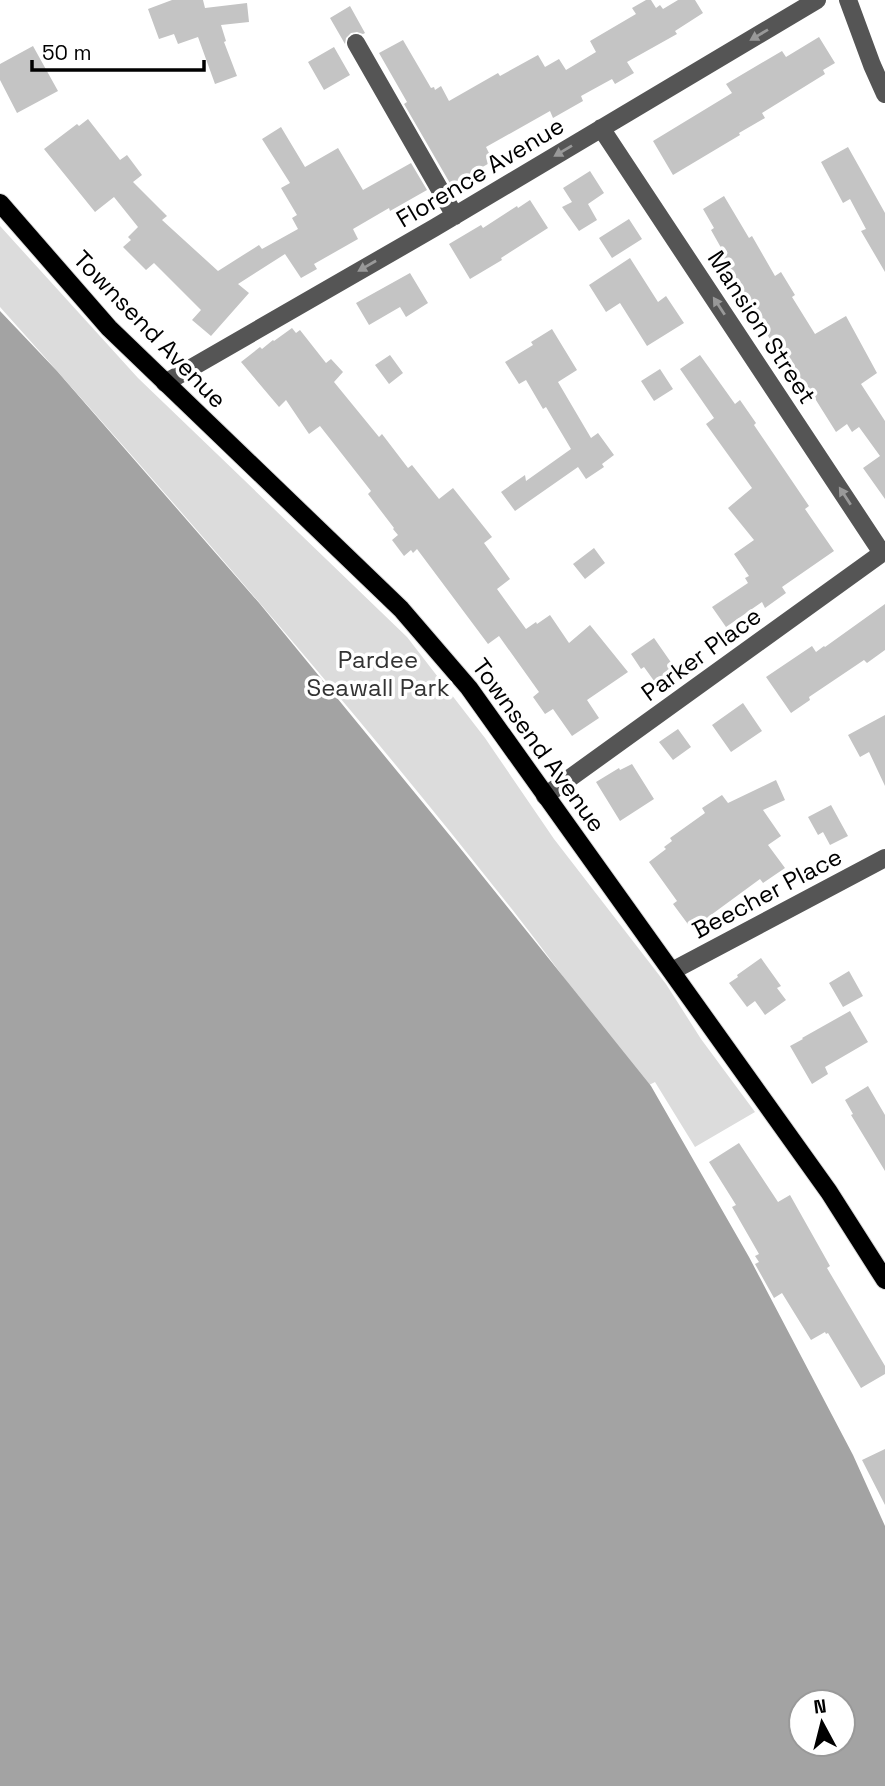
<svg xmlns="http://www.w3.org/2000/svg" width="885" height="1786" font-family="'Space Grotesk',sans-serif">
<rect width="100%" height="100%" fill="#fff"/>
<!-- green -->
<path fill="#dcdcdc" d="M0,226L138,378L407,637L485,738L554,839L666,984L701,1039L755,1112L695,1147L655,1082L643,1088C602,1031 562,973 518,917C353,707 178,506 0,307Z"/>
<!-- water -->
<path fill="#a3a3a3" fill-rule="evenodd" d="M0,311L57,371L260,604L456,843L651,1086L749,1257L853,1455L885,1526V1786H0ZM801,1702H843V1744H801Z"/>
<!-- building -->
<path fill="#c4c4c4" d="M172,0H203L205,8L247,3L249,22L221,25L226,41L224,42L237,76L215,84L198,37L178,44L174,34L159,39L148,9Z
M646,0H651L656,8L660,5L663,9L678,0H695L703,13L675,31L677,34L627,62L634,73L615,84L612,79L581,96L583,101L553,118L550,111L486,147L493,161L451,185L404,104L407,102L379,53L403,40L431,88L434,87L435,90L441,86L449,101L498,73L500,76L538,55L545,67L559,59L566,70L596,52L590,41L636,14L632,8Z
M350,6L365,33L363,34L357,32L351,33L346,38L345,44L330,18Z
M819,37L835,63L823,70L825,74L762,113L765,118L739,133L740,135L673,175L653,141L732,93L726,84L782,51L786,57Z
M33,46L58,91L17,113L0,80V64Z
M334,47L350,75L324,90L308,62Z
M88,119L120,160L127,155L142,175L133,182L167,216L162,220L218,271L259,245L262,249L298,229L292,218L297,215L281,188L290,183L262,139L281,127L305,167L338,148L363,190L411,163L427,190L390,211L389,208L353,229L358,239L314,264L317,269L301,278L285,254L238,284L249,293L211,336L192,320L201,310L154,263L146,270L123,247L131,240L128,237L138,227L114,197L95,212L44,149L77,124L79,126Z
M848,147L885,213V272L861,231L866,229L850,199L843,203L821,162Z
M590,171L604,193L588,204L597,220L579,231L562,207L572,202L563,188Z
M724,196L749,238L752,236L775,276L781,272L795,295L792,297L815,334L846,316L877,373L861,384L885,421V499L863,468L880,456L859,427L852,432L847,424L836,432L809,389L808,390L783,350L778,353L737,282L735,283L719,256L724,253L711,230L714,228L703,209Z
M530,200L548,228L501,258L502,260L470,279L449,244L481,225L483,228L517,206L518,208Z
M629,219L642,239L612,258L599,238Z
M630,258L658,302L666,296L684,323L647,346L620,303L606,312L589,285Z
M410,273L428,303L406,317L400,307L369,325L356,303Z
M292,328L296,333L300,330L326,363L331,359L343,372L334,382L379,437L382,434L408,468L412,465L439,499L453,488L492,537L484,543L510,579L497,589L526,629L536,622L537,624L550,615L569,643L590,625L628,672L587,700L599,718L572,736L553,709L545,714L533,697L539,692L499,636L488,644L417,549L413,553L411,550L404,556L392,540L398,535L393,529L394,528L368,494L371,491L320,426L309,434L286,400L279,407L241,362L260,347L262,349L273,340L274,341Z
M552,329L577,370L558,382L591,438L598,433L614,455L602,464L604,467L586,479L578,467L515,511L501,492L525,475L526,481L571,449L546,407L543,409L526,380L519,384L505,362L533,345L531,342Z
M390,355L403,373L389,384L375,365Z
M700,355L735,404L740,400L756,423L754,425L809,506L805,509L834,551L782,587L786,593L765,608L762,602L726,627L712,607L748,583L745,578L749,576L734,554L754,540L728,508L752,488L706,424L714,418L680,369Z
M660,369L673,389L654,401L641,381Z
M594,548L605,563L585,579L573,564Z
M885,604V650L867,663L864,660L809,697L810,700L791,713L766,677L812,646L816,652L824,646L825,647Z
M654,638L677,671L657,685L644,667L641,669L631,654Z
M743,703L762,731L731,752L712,725Z
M885,715V786L869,752L860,757L848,735Z
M678,729L691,747L673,760L659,742Z
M632,764L654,799L620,821L596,782L619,768L620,770Z
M776,780L785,800L763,810L781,836L768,845L785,868L763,883L760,879L700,923L698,921L690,927L673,904L677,901L649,862L666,849L664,847L672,841L670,838L705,813L702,808L722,795L728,803Z
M831,805L848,836L830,845L823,832L818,835L808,817Z
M761,958L781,986L777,988L786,1000L765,1015L755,1001L747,1007L729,983L738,977L737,975Z
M849,971L863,996L843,1007L829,983Z
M850,1011L868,1042L825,1067L828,1074L812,1084L790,1046L803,1039L802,1038Z
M868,1086L885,1115V1171L851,1115L853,1114L845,1100Z
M739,1143L778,1202L790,1195L830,1266L827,1268L885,1366V1374L861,1388L828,1333L826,1334L825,1332L811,1340L782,1293L774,1298L755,1264L759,1262L755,1256L759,1254L732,1207L736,1205L709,1162Z
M885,1449V1505L862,1460Z"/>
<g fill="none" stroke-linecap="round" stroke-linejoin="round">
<!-- major casing -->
<g stroke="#dbdbdb" stroke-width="20">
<path id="major" d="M0,203L109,328L401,609L469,688L829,1192L885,1280"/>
</g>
<!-- minor -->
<path stroke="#555" stroke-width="18" d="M848,0L872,65L885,94
M356,43L455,216
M601,128L882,553
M165,383L434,228L817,0
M545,796L885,551
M672,971L885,858"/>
<!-- major -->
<use href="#major" stroke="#000" stroke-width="18"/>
</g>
<!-- one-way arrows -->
<defs><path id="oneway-solid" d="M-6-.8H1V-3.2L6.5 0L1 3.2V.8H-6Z" transform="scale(1.75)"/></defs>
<g fill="#999">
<use href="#oneway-solid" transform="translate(759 35) rotate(149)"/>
<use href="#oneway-solid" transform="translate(563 151) rotate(149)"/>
<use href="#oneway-solid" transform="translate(367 266) rotate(150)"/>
<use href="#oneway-solid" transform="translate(719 306) rotate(-123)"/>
<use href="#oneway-solid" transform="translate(845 496) rotate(-123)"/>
</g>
<g text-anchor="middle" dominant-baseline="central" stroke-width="7" stroke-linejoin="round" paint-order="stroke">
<!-- street labels -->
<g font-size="24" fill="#000" stroke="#fff">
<text transform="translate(480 172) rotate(-31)">Florence Avenue</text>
<text transform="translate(762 327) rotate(57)">Mansion Street</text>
<text transform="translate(150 329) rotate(46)">Townsend Avenue</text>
<text transform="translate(701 654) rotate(-36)">Parker Place</text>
<text transform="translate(539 745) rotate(54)">Townsend Avenue</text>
<text transform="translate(767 893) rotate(-28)">Beecher Place</text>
</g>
<!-- park labels -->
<g font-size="24" fill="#333" stroke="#fff">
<text x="378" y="659">Pardee<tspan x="378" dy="28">Seawall Park</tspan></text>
</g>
</g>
<!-- north arrow -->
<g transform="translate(822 1723) rotate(353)"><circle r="33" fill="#ffffff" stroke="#999999" stroke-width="2"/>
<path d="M0-5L12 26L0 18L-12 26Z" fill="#000000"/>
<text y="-10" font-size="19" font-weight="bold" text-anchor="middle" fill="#000000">N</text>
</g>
<!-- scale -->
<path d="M32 60v10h172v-10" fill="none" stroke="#000000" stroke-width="3.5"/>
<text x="42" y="60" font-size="21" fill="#000000" stroke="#ffffff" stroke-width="5" paint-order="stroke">50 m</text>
</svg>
